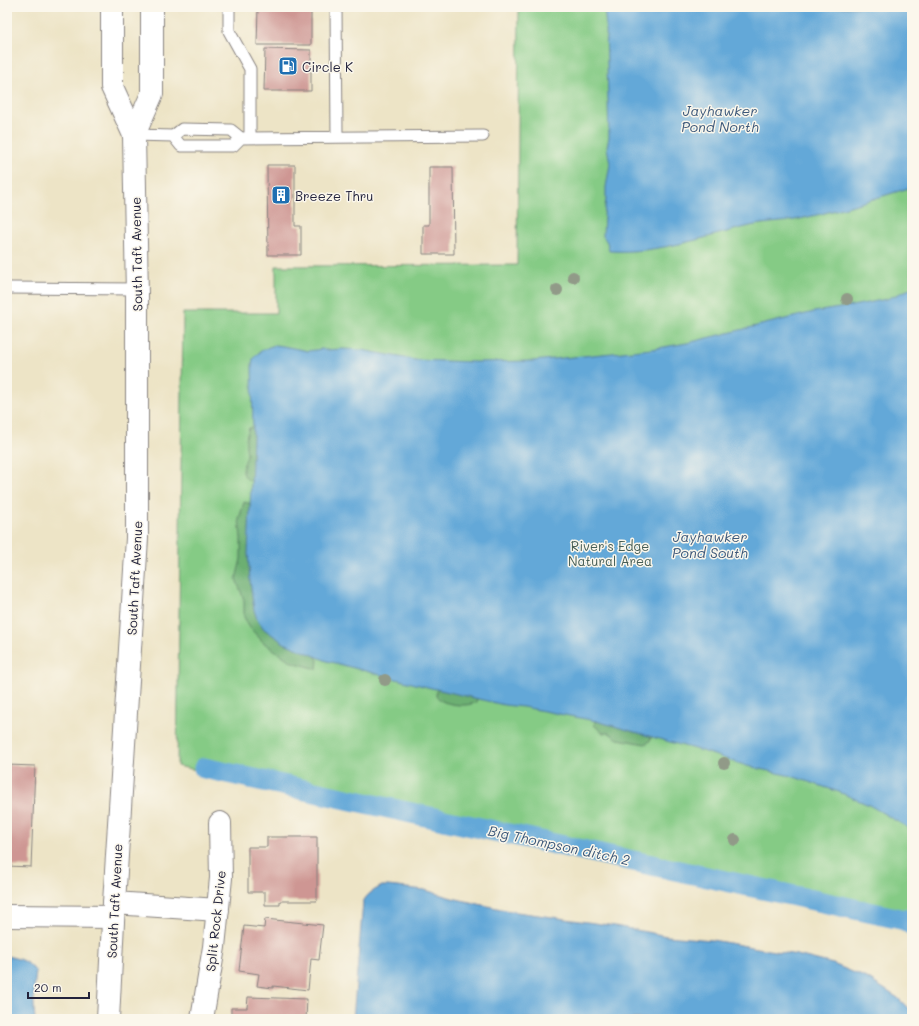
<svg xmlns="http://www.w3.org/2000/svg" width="919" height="1026" font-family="Mali,sans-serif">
<rect width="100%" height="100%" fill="#fbf7ec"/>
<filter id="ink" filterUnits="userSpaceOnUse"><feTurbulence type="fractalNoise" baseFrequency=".025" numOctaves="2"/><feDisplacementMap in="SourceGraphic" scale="8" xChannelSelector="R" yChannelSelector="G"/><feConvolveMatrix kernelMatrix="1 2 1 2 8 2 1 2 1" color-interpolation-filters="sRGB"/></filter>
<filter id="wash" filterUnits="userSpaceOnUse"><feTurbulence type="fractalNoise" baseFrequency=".012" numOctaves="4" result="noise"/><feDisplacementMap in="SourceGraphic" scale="16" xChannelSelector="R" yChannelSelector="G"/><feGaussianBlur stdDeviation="0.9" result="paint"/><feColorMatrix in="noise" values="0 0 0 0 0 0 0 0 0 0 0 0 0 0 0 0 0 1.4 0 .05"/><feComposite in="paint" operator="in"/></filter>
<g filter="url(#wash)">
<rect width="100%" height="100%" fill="#ede4c6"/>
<!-- green -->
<path fill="#85cb85" stroke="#547660" d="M519,7H912V935L895,923L196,770L177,766L183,313H276V266L517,265Z"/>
<!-- forest -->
<path fill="#6caf72" stroke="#476856" d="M260,425L257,480C250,481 248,482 244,475C240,467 247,461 247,453C247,451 246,449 246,447C245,440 247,434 249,428Z
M244,502L256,505L313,653L318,660L317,669L292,662L264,643L250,628L244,617V600L236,579L241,559V538L239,519Z
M437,682L479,694L476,702C468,707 453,705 444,702C441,701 438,698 436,696Z
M596,715L652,736L649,742L645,744L618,739L609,733H603L594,725Z"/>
<!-- water -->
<path fill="#63a8d8" stroke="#42658a" d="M604,7H912V187C876,198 840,210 804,218C786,223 767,222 750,226C704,237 657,254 609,251L607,242L603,236L604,215L606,199V187L610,164L607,147L609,137L606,28Z
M912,288V830L869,805L839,792L791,776L747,766L705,752L596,721L523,707L504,705L427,687L327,661L284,643L264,629L257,619L254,610L250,581L248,554L253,438L252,365L253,359L256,355L261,351L269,347L275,345L283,346L308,351L322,349L327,350L342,349L362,350L415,360L475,362L533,361L652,349L687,343L814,312L852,306L887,299Z
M382,886H388L425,890L452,898L510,911L615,926L667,936L712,940L797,955L833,964L867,978L898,998L912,1012V1019H353L363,902C368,893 373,891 382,886Z
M7,956C20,959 28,961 36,972C34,987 33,1003 35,1019H7Z"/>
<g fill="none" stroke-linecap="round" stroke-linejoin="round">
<!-- canal -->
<path stroke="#63a8d8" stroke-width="21" d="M204,768L905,920L912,925"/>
</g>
<g id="blocks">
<!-- building -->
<path fill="#ce9693" d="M258,7H311V45H257Z
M265,49L311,50V91H264Z
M267,165H295V226H301V255H268Z
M429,167H453L454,254H423V225H429Z
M7,765L35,766L31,867L7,866Z
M267,837H317V901H280V905H265V892H248V847H267Z
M265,919L323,925L319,960L311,959L308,990L273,986V988L257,986L259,974L239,971L244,926L264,928Z
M248,997L307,999L306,1019H231V1008H247Z"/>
</g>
</g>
<g filter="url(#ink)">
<use href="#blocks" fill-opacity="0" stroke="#888380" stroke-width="1"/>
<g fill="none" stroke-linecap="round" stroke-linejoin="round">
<!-- lane casing -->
<g stroke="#888380" stroke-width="13">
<path id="lane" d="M229,7V31L250,69V138
M336,7L337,137
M134,135L173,136L182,129L231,130L241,138L233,146H181L173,136
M241,138L483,136
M7,288L137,289"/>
</g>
<!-- street casing -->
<g stroke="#888380" stroke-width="24">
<path id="street" d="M114,903L218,910
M7,916L113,917
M202,1019L214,947L221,878L220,823"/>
</g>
<!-- secondary casing -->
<g stroke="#888380" stroke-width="24">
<path id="secondary" d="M134,135L152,94V7
M108,1019L114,903L137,538V296L134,135L112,87V7"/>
</g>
<!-- lane -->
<use href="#lane" stroke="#fff" stroke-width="11"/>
<!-- street -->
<use href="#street" stroke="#fff" stroke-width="22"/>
<!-- secondary -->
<use href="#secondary" stroke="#fff" stroke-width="22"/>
</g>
<!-- trees -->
<g fill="#919a88">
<circle cx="573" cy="277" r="6"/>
<circle cx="557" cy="290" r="6"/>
<circle cx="847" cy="299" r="6"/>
<circle cx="385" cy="680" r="6"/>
<circle cx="724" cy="763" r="6"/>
<circle cx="735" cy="840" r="6"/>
</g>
</g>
<!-- icons -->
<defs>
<g id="fuel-square" transform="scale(1)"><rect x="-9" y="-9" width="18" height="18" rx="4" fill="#1f6fb2" stroke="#fbf7ec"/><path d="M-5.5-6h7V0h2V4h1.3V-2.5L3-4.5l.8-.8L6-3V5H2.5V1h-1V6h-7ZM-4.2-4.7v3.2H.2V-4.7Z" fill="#fff"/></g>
<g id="building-square" transform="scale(1)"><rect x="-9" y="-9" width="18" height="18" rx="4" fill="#1f6fb2" stroke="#fbf7ec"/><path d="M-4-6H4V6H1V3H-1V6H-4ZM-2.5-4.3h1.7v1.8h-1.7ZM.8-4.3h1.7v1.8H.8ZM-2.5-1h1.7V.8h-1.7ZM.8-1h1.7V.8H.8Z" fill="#fff"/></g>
</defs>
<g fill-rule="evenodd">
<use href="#fuel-square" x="288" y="66"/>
<use href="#building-square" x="281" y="195"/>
</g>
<g text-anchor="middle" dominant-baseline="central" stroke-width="3" stroke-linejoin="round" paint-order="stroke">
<!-- poi labels -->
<g font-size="13" fill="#22223b" stroke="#fbf7ec" text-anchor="start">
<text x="302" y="66">Circle K</text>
<text x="295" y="195">Breeze Thru</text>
</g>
<!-- street labels -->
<g font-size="13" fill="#22223b" stroke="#fbf7ec">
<text transform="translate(136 254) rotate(-91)">South Taft Avenue</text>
<text transform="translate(134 578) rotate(-87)">South Taft Avenue</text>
<text transform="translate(114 901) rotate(-87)">South Taft Avenue</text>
<text transform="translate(215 921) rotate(-84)">Split Rock Drive</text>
</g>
<!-- park labels -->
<g font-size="13" fill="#455d55" stroke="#fbf7ec">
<text x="610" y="545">River's Edge<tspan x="610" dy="15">Natural Area</tspan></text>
</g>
<!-- water labels -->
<g font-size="14" font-style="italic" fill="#3c587a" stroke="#fbf7ec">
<text x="720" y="110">Jayhawker<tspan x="720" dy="16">Pond North</tspan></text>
<text x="710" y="536">Jayhawker<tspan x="710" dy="16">Pond South</tspan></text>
<text transform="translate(559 845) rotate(12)">Big Thompson ditch 2</text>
</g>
</g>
<!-- margin -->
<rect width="919" height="1026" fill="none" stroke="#fbf7ec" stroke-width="24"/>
<!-- scale -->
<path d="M28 992v6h61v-6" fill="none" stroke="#22223b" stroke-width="2"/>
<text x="34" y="992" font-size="12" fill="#22223b" stroke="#fbf7ec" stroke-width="3" paint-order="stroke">20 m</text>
</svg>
